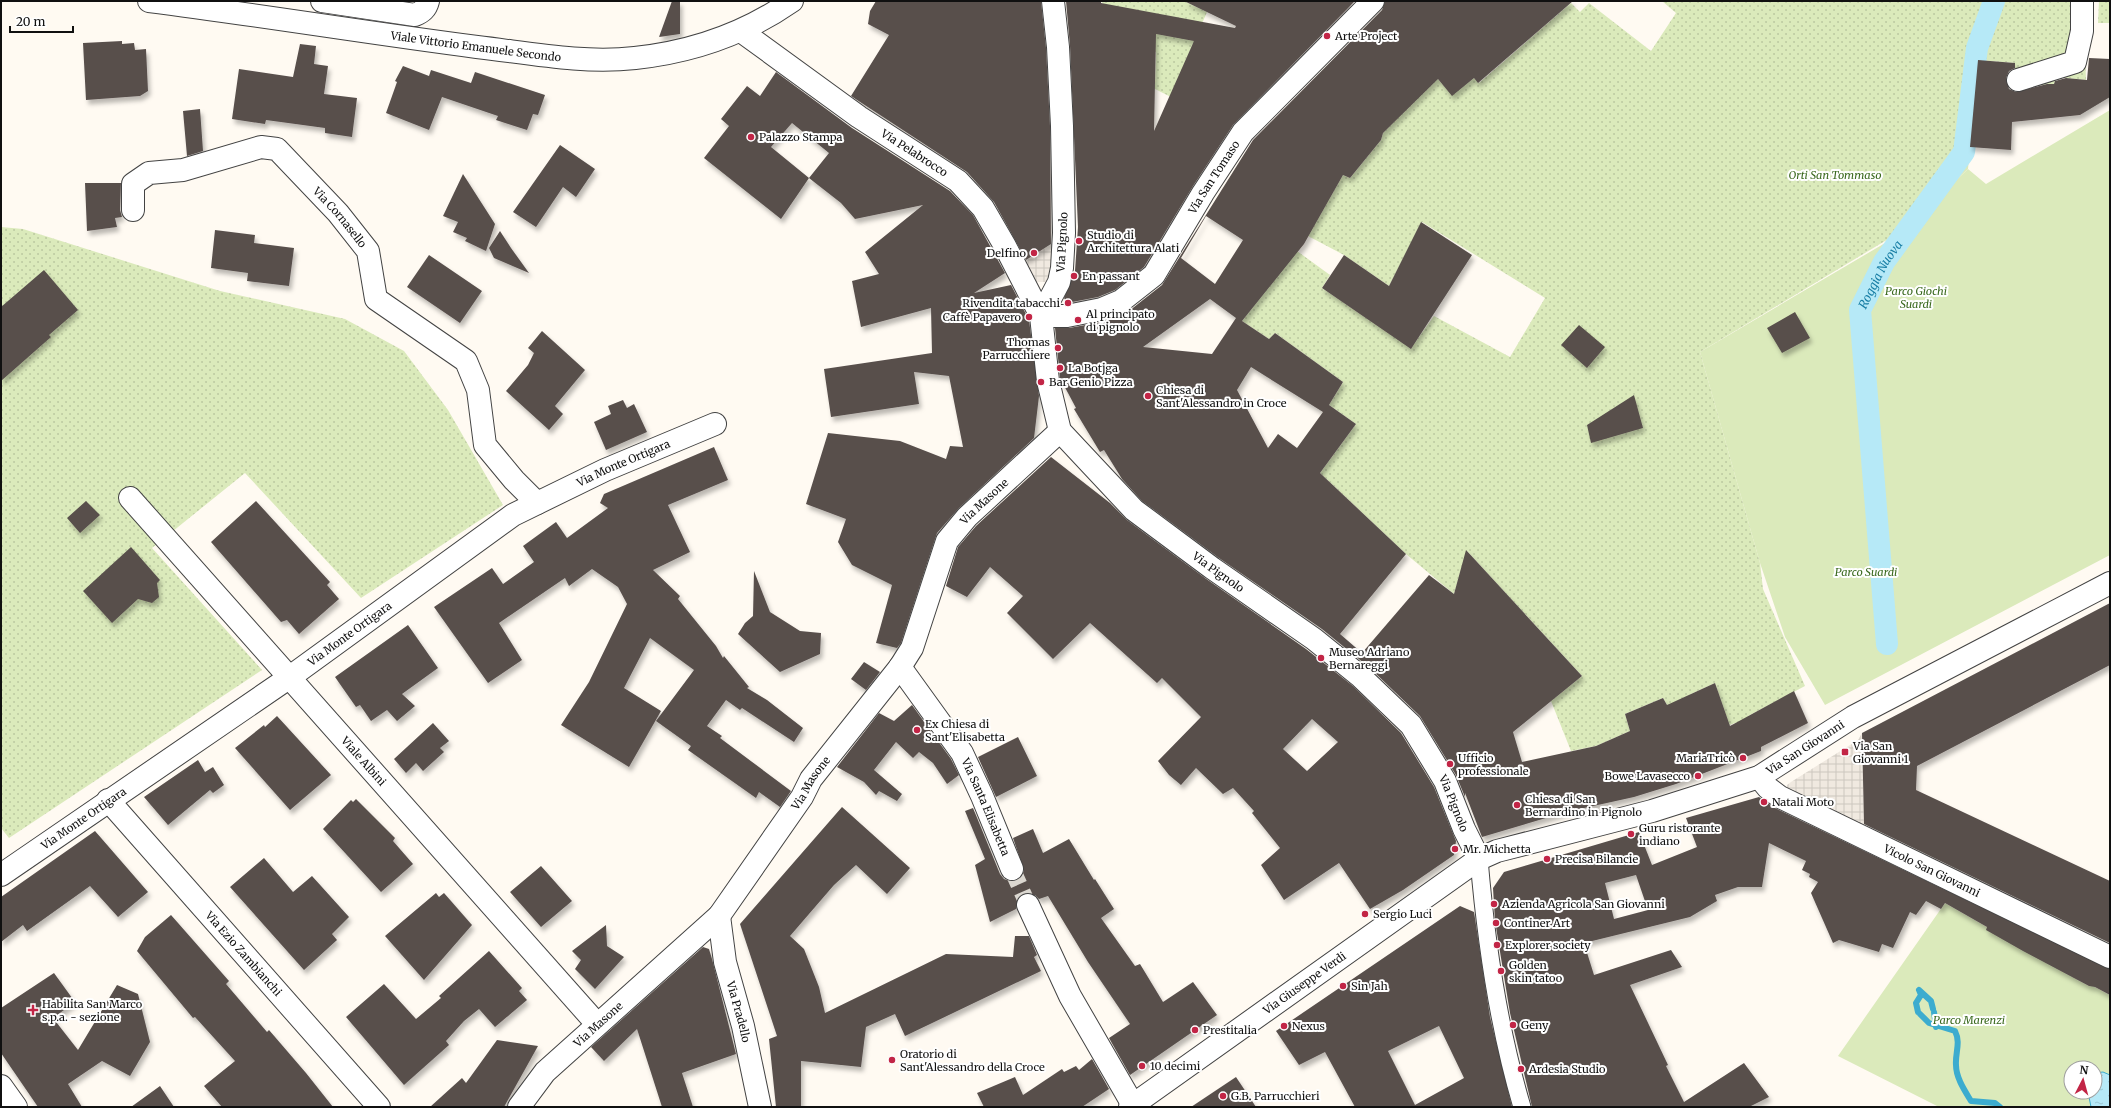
<svg xmlns="http://www.w3.org/2000/svg" width="2111" height="1108" font-family="Merriweather,serif">
<defs>
<pattern id="garden-dots" width="8" height="8" patternUnits="userSpaceOnUse"><rect width="8" height="8" fill="#dbeabb"/><path d="M2 2h.1M6 6h.1" fill="none" stroke="#bbc8a0" stroke-width="1.8" stroke-linecap="round"/></pattern>
<pattern id="plaza-grid" width="8" height="8" patternUnits="userSpaceOnUse"><rect width="8" height="8" fill="#f0e9e0"/><path d="M0 4h8M4 0v8" fill="none" stroke="#cdc7bf"/></pattern>
<pattern id="water-ripples" width="26" height="14" patternUnits="userSpaceOnUse"><rect width="26" height="14" fill="#b6e9f7"/><path d="M2 4q2-2 4 0t4 0M15 11q2-2 4 0t4 0" fill="none" stroke="#9bc7d3"/></pattern>
<filter id="shadow"><feDropShadow dx="2.5" dy="4.5" stdDeviation="2" flood-color="#0004"/></filter>
</defs>
<rect width="100%" height="100%" fill="#fffaf2"/>
<!-- grass -->
<path fill="#dbeabb" fill-rule="evenodd" d="M2110,110V555L1825,705L1785,637L1760,563L1700,352L1897,236L1968,169L1986,184Z
M1945,903L1987,927V930L2089,986L2091,985L2110,995V1107H1939L1838,1056ZM2071,1068H2095V1092H2071Z"/>
<!-- garden -->
<path fill="url(#garden-dots)" d="M1101,1H1184L1207,12L1181,72L1177,100L1153,88L1142,86L1155,85L1156,52L1140,50Z
M1662,1H2083L2086,80L2057,77L2054,84L2013,88L2015,63L1978,60L1968,169L1895,235L1700,352L1760,563L1763,589L1805,686L1748,716L1749,719L1729,725L1715,683L1691,694L1669,708L1663,698L1625,714L1630,731L1596,746L1571,751L1551,701L1582,676L1467,551L1454,594L1406,554L1320,473L1356,424L1329,405L1343,382L1275,333L1269,339L1242,321L1297,251L1330,275L1322,288L1411,348L1434,316L1510,357L1545,298L1422,222L1389,286L1344,255L1308,236L1343,175L1350,178L1381,140L1383,133L1437,78L1452,95L1474,78L1479,83L1571,3L1580,12L1589,3L1651,51L1676,13Z
M2099,1H2110V23H2098Z
M1,227L23,229L220,291L345,319L404,351L448,410L503,505L361,598L245,473L152,548L262,670L9,838L1,828Z"/>
<!-- plaza -->
<path fill="url(#plaza-grid)" d="M1056,241V267L1047,282H1037L1031,279L1020,264Z
M1862,733L1864,830L1786,790L1787,785L1791,782L1858,740Z"/>
<!-- water -->
<path fill="url(#water-ripples)" stroke="#3caccf" d="M2103,1072L2110,1075V1107H2091L2088,1092H2095V1073Z"/>
<g fill="none" stroke-linecap="round" stroke-linejoin="round">
<!-- stream -->
<path stroke="#3caccf" stroke-width="6" d="M1919,990L1931,1001L1933,1009
M1918,1012L1916,1003L1921,995L1919,990
M1934,1012L1936,1027
M1920,1014L1929,1023L1955,1031C1961,1043 1955,1053 1956,1065C1956,1078 1965,1091 1971,1101L1995,1103L2000,1107"/>
<!-- canal -->
<path stroke="#b6e9f7" stroke-width="22" id="s1" d="M1887,644L1860,310L1884,262L1964,152L1977,48L1994,1"/>
</g>
<!-- building -->
<path fill="#584f4c" fill-rule="evenodd" filter="url(#shadow)" d="M672,1H680V34L659,37Z
M876,1H1041L1046,48L1050,126L1051,244L1026,260L994,202L967,172L851,96L889,35L868,24L870,11Z
M1066,1H1101V3L1235,28L1236,26L1184,1H1355L1233,125L1193,186L1144,267L1115,290L1098,297L1067,303L1064,298L1075,271L1078,227L1070,46ZM1156,34L1194,41L1154,131Z
M1385,1H1573L1478,83L1474,78L1452,96L1438,79L1383,133L1381,140L1350,178L1343,175L1304,244L1242,321L1269,339L1275,333L1343,382L1329,405L1356,424L1320,473L1406,554L1340,634L1362,653L1429,575L1454,594L1466,550L1582,676L1513,732L1522,762L1596,746L1630,731L1625,714L1663,698L1667,705L1715,683L1730,726L1794,691L1808,723L1761,747V751L1676,784L1634,797L1566,812L1482,837L1465,793V797L1456,775L1420,716L1370,668L1322,629L1219,558L1142,501L1122,479L1104,450L1100,452L1074,409L1076,408L1060,378L1055,328H1069L1107,321L1129,311L1162,285L1253,140L1382,10ZM1206,216L1243,240L1215,284L1181,258ZM1210,299L1236,318L1212,354L1143,347ZM1251,367L1323,412L1297,448L1278,434L1268,448L1237,390Z
M122,41V44L134,43L135,50L146,49L148,91L140,96L86,100L83,43Z
M300,44L316,46L314,64L328,66L324,94L357,98L352,137L325,133V128L266,120L265,124L232,119L239,69L293,77Z
M2089,58L2110,59V97L2080,115L2012,122L2011,150L1970,147L1978,60L2015,63V68L2009,71L2006,78L2009,89L2016,92L2047,84H2054L2055,81L2066,78L2087,80Z
M403,66L429,76L431,70L471,83L475,72L545,95L538,115L533,114L527,130L496,120L498,116L442,97L429,130L386,113L397,82L395,81Z
M776,72L852,128L950,191L973,215L1005,273L974,293L1011,285L1029,320L1039,396L1034,438L959,508L937,533L901,643L897,648L876,643L892,585L852,565L838,542L846,519L806,504L828,433L900,441L946,459L950,446L963,447L949,376L914,372L919,404L831,417L824,369L932,353L931,308L861,327L852,281L879,274L865,252L923,205L855,219L841,203L809,178L781,219L704,158L729,126L721,119L747,86L760,96ZM792,123L829,153L809,178L771,147Z
M200,109L203,151L187,156L183,111Z
M560,145L595,169L576,197L563,187L536,227L513,212Z
M463,174L495,224L486,251L465,241L467,238L453,232L458,222L443,216Z
M85,183H121L120,210L122,217L115,218L117,227L87,231Z
M1421,222L1472,255L1411,349L1322,288L1344,255L1389,286Z
M215,230L255,235L254,243L294,248L289,286L247,281L248,273L211,268Z
M500,231L511,248L529,273L494,258L489,248Z
M429,255L482,291L460,323L407,287Z
M44,270L78,310L49,335L51,337L1,381V307Z
M1795,312L1810,338L1782,353L1767,328Z
M1579,325L1605,347L1587,368L1561,345Z
M542,331L585,370L555,406L563,414L549,430L506,391L528,365L534,353L528,348Z
M1634,395L1643,428L1591,443L1587,425Z
M623,400L627,408L634,404L647,432L606,450L594,422L611,414L608,406Z
M714,447L728,480L668,505L690,552L653,570L680,596L678,599L716,646L723,658L724,656L749,687L747,688L767,700L803,728L794,742L742,708L740,710L726,700L707,726L722,736L720,738L791,791L780,807L759,792L756,798L688,750L691,746L656,721L694,670L650,638L624,688L661,711L629,767L561,725L589,682L627,604L618,587L592,569L569,586L565,578L499,623L522,660L488,683L434,607L492,568L503,584L534,562L523,546L556,522L567,538L608,508L600,503L604,494Z
M1051,457L1110,503L1127,520L1205,578L1306,649L1353,686L1401,733L1434,787L1456,841L1454,855L1403,890L1370,909L1339,863L1284,900L1261,865L1280,848L1252,813L1254,811L1233,788L1223,794L1196,768L1181,785L1169,775L1158,761L1201,717L1162,678L1157,683L1090,623L1053,659L1007,613L1023,596L990,567L967,597L946,586L958,547L976,526ZM1312,719L1338,742L1307,771L1283,749Z
M86,501L100,515L80,533L67,518Z
M256,501L330,582L327,585L339,599L299,634L287,620L281,622L211,542Z
M131,547L160,580L157,583L159,597L152,603L138,599L112,623L83,591Z
M754,571L770,612L800,631L821,633L820,654L780,672L738,634L745,623L753,616Z
M2110,603V665L1917,766L1916,790L2110,881V943L1864,824L1862,733Z
M408,625L438,668L402,694L415,706L397,721L387,710L371,721L360,705L356,707L335,677Z
M864,662L880,672L866,690L851,679Z
M912,705L951,759L959,775L947,784L933,763L919,752L913,758L896,742L874,770L902,794L897,801L879,791L876,795L864,782L837,767L879,713L894,721Z
M277,716L331,775L290,810L235,748L264,725L265,727Z
M433,723L449,741L440,748L444,752L423,771L416,763L406,773L394,759Z
M1018,737L1037,776L996,797L978,757Z
M198,760L205,772L213,767L224,785L213,793L210,790L168,825L144,797Z
M1759,797L1775,808L2110,969V995L2095,987L2089,986L2023,951L1986,930L1987,927L1945,903L1941,909L1926,901L1916,915L1910,912L1893,948L1882,944L1879,952L1839,940L1833,943L1811,893L1818,882L1809,877L1810,874L1802,870L1806,861L1769,843L1762,887H1738L1715,895L1717,901L1690,917L1584,943L1594,975L1671,950L1682,967L1630,985L1668,1065L1666,1066L1684,1102L1744,1063L1769,1097L1749,1107H1532L1510,1013L1495,921L1493,888L1504,872L1639,832L1652,865L1697,847L1686,818ZM1636,875L1648,910L1614,919L1605,883Z
M356,799L395,838L393,841L413,864L381,892L323,829L351,800L353,802Z
M842,807L910,868L887,894L856,865L834,885L790,936L804,949L819,987L825,1013L946,954L1013,957L1015,936H1029L1037,955L1034,957L1041,971L905,1036L895,1014L866,1027L861,1067L801,1061V1107H776L769,1039L777,1036L740,924Z
M973,808L1000,874L1004,879L1010,881L1017,880L1022,876L1024,870L1013,838L1033,829L1043,853L1069,839L1094,880L1095,879L1114,909L1101,918L1135,966L1140,964L1163,1002L1193,982L1217,1015L1130,1075L1109,1038L1130,1024L1088,962L1048,896L1039,899L1035,895L1023,894L1018,898L1016,909L990,922L975,865L985,859L965,811Z
M95,831L148,892L118,917L90,886L27,931L23,925L1,942V897Z
M264,858L293,892L312,876L349,917L332,934L337,940L304,970L230,887Z
M541,866L572,901L541,927L510,892Z
M436,893L439,897L444,893L472,925L424,980L385,936Z
M1460,906L1474,912L1490,1017L1512,1107H1355L1325,1052L1299,1065L1276,1031ZM1439,1026L1464,1078L1415,1105L1388,1051Z
M171,915L229,981L226,984L267,1032L269,1030L306,1073L333,1107H222L204,1086L235,1061L195,1017L193,1018L137,951L145,937Z
M606,925L607,946L624,957L595,989L575,969L581,960L572,951Z
M703,947L709,949L712,959L736,1054L682,1073L693,1107H662L637,1029L604,1061L591,1047Z
M489,951L522,988L519,991L527,1000L495,1027L479,1009L464,1021L446,1041L449,1045L404,1085L346,1017L384,984L416,1019L441,998L439,996Z
M54,973L75,1002L53,1018L78,1050L117,985L138,994L150,1042L130,1076L102,1061L68,1084L82,1107H38L1,1053V1008Z
M497,1040L538,1046L504,1107H430L462,1078L466,1083Z
M1092,1059L1109,1089L1082,1107H984L977,1093L1015,1077L1023,1095L1062,1069L1064,1072L1076,1066L1079,1070Z
M1236,1077L1256,1107H1191Z
M160,1086L174,1107H131Z"/>
<g fill="none" stroke-linecap="round" stroke-linejoin="round">
<!-- pedestrian-tunnel -->
<path stroke="#dbd7d0" stroke-width="17" stroke-dasharray="17 8" stroke-linecap="butt" d="M1012,869L1028,905"/>
<!-- pedestrian casing -->
<g stroke="#434343" stroke-width="19">
<path id="pedestrian" d="M1479,859C1486,943 1498,1026 1522,1107"/>
</g>
<!-- minor casing -->
<g stroke="#434343" stroke-width="24">
<g id="minor">
<path d="M322,1L415,15C422,12 426,9 428,1"/>
<path id="s2" d="M1053,1L1058,47L1062,126L1064,233L1062,268L1059,282L1041,316L1048,381L1060,431L1134,510L1212,568L1314,639L1361,677L1411,725L1445,781L1464,829L1479,859"/>
<path id="s3" d="M741,31L859,117L958,181L983,208L1005,246L1041,316"/>
<path d="M2018,80L2075,62L2082,31V1"/>
<path id="s4" d="M133,210V184L149,173L183,170L261,147L277,149L338,213L368,251L376,299L466,361L478,390L485,445L514,480L537,503"/>
<path id="s5" d="M1041,316H1067L1102,309L1121,301L1154,275L1203,193L1243,132L1373,1"/>
<path id="s6" d="M130,498L597,1024"/>
<path id="s7" d="M900,667L962,753L982,796L1012,869"/>
<path id="s8" d="M1759,777L1768,788L1780,797L2110,957"/>
<path id="s9" d="M108,800L379,1107"/>
<path id="s10" d="M1,875L290,677L513,515L605,470L715,424"/>
<path d="M1028,905L1070,996L1133,1105"/>
<path id="s11" d="M719,916L725,962L743,1026L760,1107"/>
<path d="M1,1086L16,1107"/>
<path id="s12" d="M519,1107L545,1072L719,916L802,797L811,779L900,667L912,648L947,541L967,517L1060,431"/>
</g>
</g>
<!-- tertiary casing -->
<g stroke="#434343" stroke-width="24">
<g id="tertiary">
<path id="s13" d="M149,1C259,15 368,33 477,47C529,53 583,64 635,58C692,52 746,33 792,1"/>
<path id="s14" d="M1130,1107L1479,859L1497,851L1652,811L1759,777L1853,717L2110,583"/>
</g>
</g>
<!-- pedestrian -->
<use href="#pedestrian" stroke="#fff" stroke-width="17"/>
<!-- minor -->
<use href="#minor" stroke="#fff" stroke-width="22"/>
<!-- tertiary -->
<use href="#tertiary" stroke="#fff" stroke-width="22"/>
</g>
<!-- markers -->
<g fill="#c22546" stroke="#fff" stroke-width="1.5">
<circle cx="1327" cy="36" r="4"/>
<circle cx="751" cy="137" r="4"/>
<circle cx="1079" cy="241" r="4"/>
<circle cx="1034" cy="253" r="4"/>
<circle cx="1074" cy="276" r="4"/>
<circle cx="1068" cy="303" r="4"/>
<circle cx="1029" cy="317" r="4"/>
<circle cx="1078" cy="320" r="4"/>
<circle cx="1058" cy="348" r="4"/>
<circle cx="1060" cy="368" r="4"/>
<circle cx="1041" cy="382" r="4"/>
<circle cx="1148" cy="396" r="4"/>
<circle cx="1321" cy="658" r="4"/>
<circle cx="917" cy="730" r="4"/>
<rect x="1841" y="748" width="8" height="8" rx="2"/>
<circle cx="1743" cy="758" r="4"/>
<circle cx="1450" cy="764" r="4"/>
<circle cx="1698" cy="776" r="4"/>
<circle cx="1764" cy="802" r="4"/>
<circle cx="1517" cy="805" r="4"/>
<circle cx="1631" cy="834" r="4"/>
<circle cx="1455" cy="849" r="4"/>
<circle cx="1547" cy="859" r="4"/>
<circle cx="1494" cy="904" r="4"/>
<circle cx="1365" cy="914" r="4"/>
<circle cx="1496" cy="923" r="4"/>
<circle cx="1497" cy="945" r="4"/>
<circle cx="1501" cy="971" r="4"/>
<circle cx="1343" cy="986" r="4"/>
<path d="M31 1004h4v4h4v4h-4v4h-4v-4h-4v-4h4z"/>
<circle cx="1513" cy="1025" r="4"/>
<circle cx="1284" cy="1026" r="4"/>
<circle cx="1195" cy="1030" r="4"/>
<circle cx="892" cy="1060" r="4"/>
<circle cx="1142" cy="1066" r="4"/>
<circle cx="1521" cy="1069" r="4"/>
<circle cx="1223" cy="1096" r="4"/>
</g>
<g text-anchor="middle" dominant-baseline="central" stroke-width="4" stroke-linejoin="round" paint-order="stroke">
<!-- poi labels -->
<g font-size="11" fill="#101010" stroke="#fff" text-anchor="start">
<text x="1335" y="36">Arte Project</text>
<text x="759" y="137">Palazzo Stampa</text>
<text x="1087" y="235">Studio di<tspan x="1087" dy="13">Architettura Alati</tspan></text>
<text x="1026" y="253" text-anchor="end">Delfino</text>
<text x="1082" y="276">En passant</text>
<text x="1060" y="303" text-anchor="end">Rivendita tabacchi</text>
<text x="1086" y="314">Al principato<tspan x="1086" dy="13">di pignolo</tspan></text>
<text x="1021" y="317" text-anchor="end">Caffè Papavero</text>
<text x="1050" y="342" text-anchor="end">Thomas<tspan x="1050" dy="13">Parrucchiere</tspan></text>
<text x="1068" y="368">La Botjga</text>
<text x="1049" y="382">Bar Genio Pizza</text>
<text x="1156" y="390">Chiesa di<tspan x="1156" dy="13">Sant'Alessandro in Croce</tspan></text>
<text x="1329" y="652">Museo Adriano<tspan x="1329" dy="13">Bernareggi</tspan></text>
<text x="925" y="724">Ex Chiesa di<tspan x="925" dy="13">Sant'Elisabetta</tspan></text>
<text x="1853" y="746">Via San<tspan x="1853" dy="13">Giovanni 1</tspan></text>
<text x="1458" y="758">Ufficio<tspan x="1458" dy="13">professionale</tspan></text>
<text x="1735" y="758" text-anchor="end">MariaTricò</text>
<text x="1690" y="776" text-anchor="end">Bowe Lavasecco</text>
<text x="1525" y="799">Chiesa di San<tspan x="1525" dy="13">Bernardino in Pignolo</tspan></text>
<text x="1772" y="802">Natali Moto</text>
<text x="1639" y="828">Guru ristorante<tspan x="1639" dy="13">indiano</tspan></text>
<text x="1463" y="849">Mr. Michetta</text>
<text x="1555" y="859">Precisa Bilancie</text>
<text x="1502" y="904">Azienda Agricola San Giovanni</text>
<text x="1373" y="914">Sergio Luci</text>
<text x="1504" y="923">Continer Art</text>
<text x="1505" y="945">Explorer society</text>
<text x="1509" y="965">Golden<tspan x="1509" dy="13">skin tatoo</tspan></text>
<text x="1351" y="986">Sin Jah</text>
<text x="42" y="1004">Habilita San Marco<tspan x="42" dy="13">s.p.a. - sezione</tspan></text>
<text x="1521" y="1025">Geny</text>
<text x="1292" y="1026">Nexus</text>
<text x="1203" y="1030">Prestitalia</text>
<text x="900" y="1054">Oratorio di<tspan x="900" dy="13">Sant'Alessandro della Croce</tspan></text>
<text x="1150" y="1066">10 decimi</text>
<text x="1529" y="1069">Ardesia Studio</text>
<text x="1231" y="1096">G.B. Parrucchieri</text>
</g>
<!-- street labels -->
<g font-size="11" fill="#101010" stroke="#fff">
<text stroke="none"><textPath href="#s13" startOffset="330">Viale Vittorio Emanuele Secondo</textPath></text>
<text stroke="none"><textPath href="#s3" startOffset="212">Via Pelabrocco</textPath></text>
<text stroke="none"><textPath href="#s5" startOffset="239">Via San Tomaso</textPath></text>
<text stroke="none"><textPath href="#s4" startOffset="270">Via Cornasello</textPath></text>
<text transform="translate(1062 242) rotate(-87)">Via Pignolo</text>
<text stroke="none"><textPath href="#s10" startOffset="748">Via Monte Ortigara</textPath></text>
<text stroke="none"><textPath href="#s12" startOffset="775">Via Masone</textPath></text>
<text stroke="none"><textPath href="#s2" startOffset="650">Via Pignolo</textPath></text>
<text stroke="none"><textPath href="#s10" startOffset="424">Via Monte Ortigara</textPath></text>
<text stroke="none"><textPath href="#s14" startOffset="775">Via San Giovanni</textPath></text>
<text stroke="none"><textPath href="#s6" startOffset="352">Viale Albini</textPath></text>
<text stroke="none"><textPath href="#s12" startOffset="439">Via Masone</textPath></text>
<text stroke="none"><textPath href="#s2" startOffset="986">Via Pignolo</textPath></text>
<text stroke="none"><textPath href="#s7" startOffset="165">Via Santa Elisabetta</textPath></text>
<text stroke="none"><textPath href="#s10" startOffset="100">Via Monte Ortigara</textPath></text>
<text stroke="none"><textPath href="#s8" startOffset="198">Vicolo San Giovanni</textPath></text>
<text stroke="none"><textPath href="#s9" startOffset="205">Via Ezio Zambianchi</textPath></text>
<text stroke="none"><textPath href="#s14" startOffset="214">Via Giuseppe Verdi</textPath></text>
<text stroke="none"><textPath href="#s11" startOffset="98">Via Pradello</textPath></text>
<text stroke="none"><textPath href="#s12" startOffset="115">Via Masone</textPath></text>
</g>
<!-- park labels -->
<g font-size="11" font-style="italic" fill="#3a691e" stroke="#fff">
<text x="1835" y="175">Orti San Tommaso</text>
<text x="1916" y="291">Parco Giochi<tspan x="1916" dy="13">Suardi</tspan></text>
<text x="1866" y="572">Parco Suardi</text>
<text x="1969" y="1020">Parco Marenzi</text>
</g>
<!-- water labels -->
<g font-size="12" font-style="italic" fill="#167da4" stroke="#fff">
<text stroke="none"><textPath href="#s1" startOffset="376">Roggia Nuova</textPath></text>
</g>
</g>
<!-- border -->
<rect width="2111" height="1108" fill="none" stroke="#101010" stroke-width="4"/>
<!-- north arrow -->
<g transform="translate(2083 1080) rotate(6)"><circle r="19" fill="#ffffff" stroke="#9f9f9f"/>
<path d="M0-3L7 15L0 10L-7 15Z" fill="#c22546"/>
<text y="-6" font-size="11" font-weight="bold" text-anchor="middle" fill="#101010">N</text>
</g>
<!-- scale -->
<path d="M10 26v6h63v-6" fill="none" stroke="#101010" stroke-width="2"/>
<text x="16" y="26" font-size="12" fill="#101010" stroke="#ffffff" stroke-width="3" paint-order="stroke">20 m</text>
</svg>
